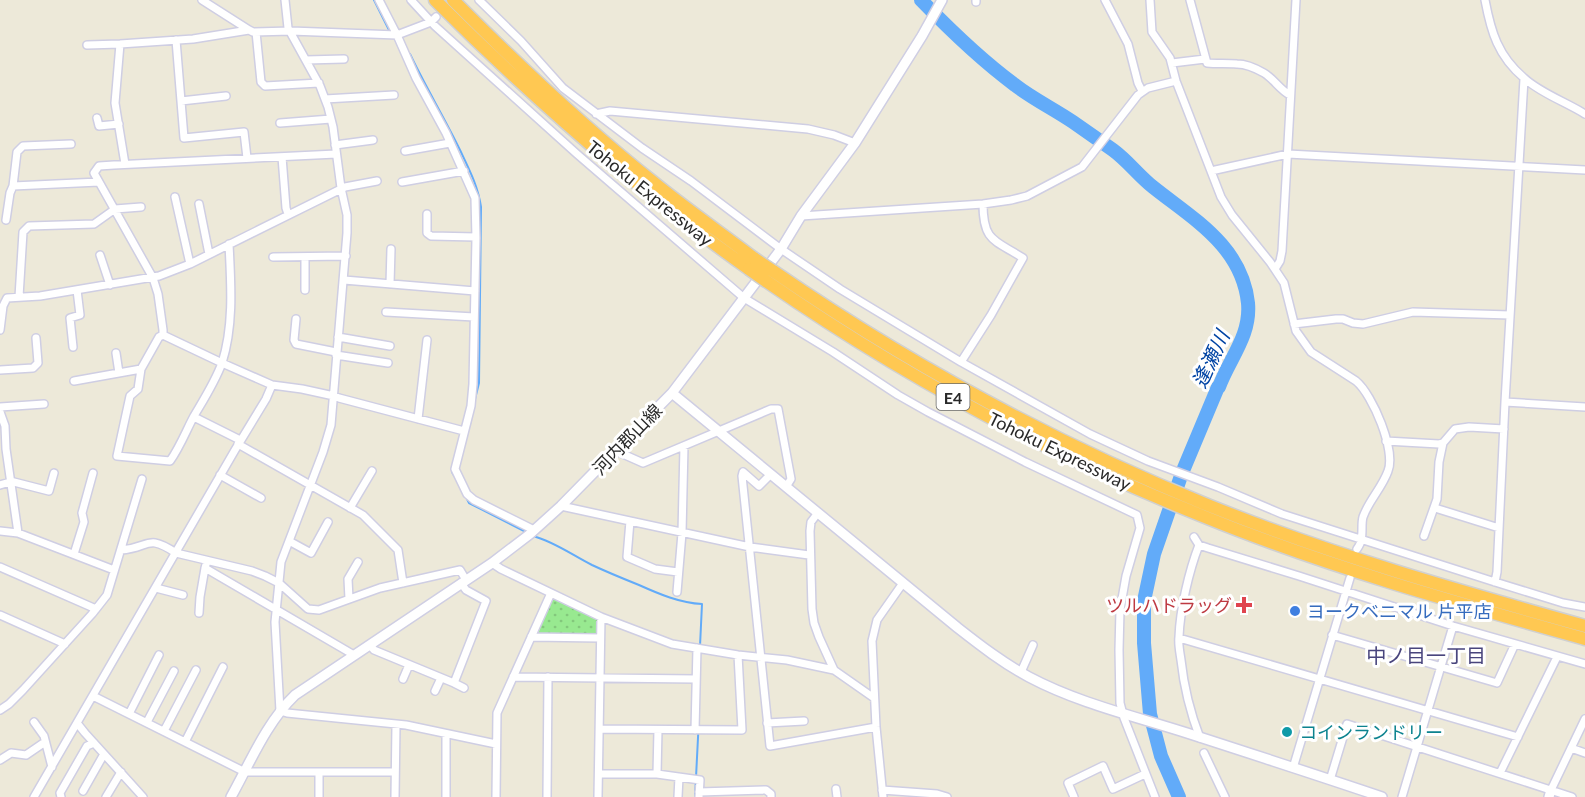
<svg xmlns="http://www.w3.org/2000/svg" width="1585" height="797" font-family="Lato,'Noto Sans JP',sans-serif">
<defs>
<pattern id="park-dots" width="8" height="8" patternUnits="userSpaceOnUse" patternTransform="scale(1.5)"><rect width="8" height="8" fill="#98e990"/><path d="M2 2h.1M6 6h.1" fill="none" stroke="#83c87c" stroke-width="1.8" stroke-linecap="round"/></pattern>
</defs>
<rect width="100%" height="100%" fill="#ede9d9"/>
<!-- park -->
<path fill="url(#park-dots)" d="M555,598L597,617V632L594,635H540L537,631L551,600Z"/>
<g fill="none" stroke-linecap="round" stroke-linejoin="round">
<!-- stream -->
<path stroke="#62abf9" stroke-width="2" d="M374,0L390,32
M410,54C425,86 444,117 460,150C469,169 478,186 481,207L479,383L474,403
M470,424L471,418
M453,468L452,472L458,482
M465,495L469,503L528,533
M533,536C555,542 572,555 592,565C607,572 624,579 639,585C659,594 680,603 702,604L700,646
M695,797L699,718"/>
<!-- river -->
<path stroke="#62abf9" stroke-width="14" d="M921,0C951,31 981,60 1015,85C1033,99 1054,109 1073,122C1086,131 1100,141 1113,150C1128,161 1139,176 1153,187C1193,219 1242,246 1248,303C1251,336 1229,359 1219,387H1218L1182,473L1154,554L1144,601V643L1150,714L1161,756L1179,797"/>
<!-- street casing -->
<g stroke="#cfcee3" stroke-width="10">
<path id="street" d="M202,0L249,30L253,32L291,31L397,35L431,22L436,17
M285,0L288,28L320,86L328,107L333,127L341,188L347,215V233L331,425L323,452L281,562L275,622L280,711L287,713L406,725L496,744
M379,0L397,35L416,78L446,133L475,198L476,238L473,384L471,406L455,469L467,494L474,500L534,530
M411,0L435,26L577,154L744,298L833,352L898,395L928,412L1025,462L1137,515L1140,528L1126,576L1120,610L1119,650L1120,703L1124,718L1155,797
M479,0L521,41L563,88L642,148L691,181L781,249L840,289L961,362L1090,434L1148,461L1218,487L1282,514L1495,582L1563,603L1585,607
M1105,0L1128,44L1138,83L1142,91
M1150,0L1152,32L1170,58L1176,81L1221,197L1232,215L1270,262L1284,283L1296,331L1311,352L1356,381C1373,395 1396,451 1388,471C1382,488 1369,500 1363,517C1361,524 1363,532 1361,540C1361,543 1359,546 1357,549
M1190,0L1207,63C1217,64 1227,63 1237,64C1245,64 1257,69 1264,73C1274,79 1280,90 1290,95
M1485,0C1491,32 1498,56 1524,78C1540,93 1566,102 1585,114
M976,2V0
M256,32L261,82L265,86L319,83
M176,40L184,138L244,132L247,158
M120,44L115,103L125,164
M87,45L120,44L193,39L249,30
M306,60L344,59
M1172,63L1205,59
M325,99L394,95
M181,101L226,96
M596,114L610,111L808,129L834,135L855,143
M97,118L99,126L119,124
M280,123L331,119
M71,144L23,146L17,152L13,186L99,182
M335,145L373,140
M405,151L450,143
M282,157L286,208L288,214
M1211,171L1288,154L1585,170
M402,182L464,171
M175,197L190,264
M199,204L209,254
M427,214V233L431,236L476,237
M801,216L983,204L1011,200L1027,196L1082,167L1138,95L1148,88L1176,81
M6,220L10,193L13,186
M229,244C231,284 234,325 222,363C215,382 204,399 194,416C186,431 180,447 170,461L117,456L130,396L138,389L141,369L159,337L163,335V330L158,294L153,278L94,173L99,166L114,165L336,154
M100,255L110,285
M273,257L346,256
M305,257V290
M1275,269L1280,261L1282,251L1296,0
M344,280L475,291
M390,284L391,249
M19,297L23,232L29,226L94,224L115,209L141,207
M386,312L474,317
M296,319L294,340L296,344L336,352
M1294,324L1336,319H1343L1353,323L1363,324L1413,312L1510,315
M0,330L3,306L7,298L40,296L159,276L190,264L345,187L377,181
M163,335L222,363L272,385L302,389L334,396L339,398L464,431
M338,337L390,346
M73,347L70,318L80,315L77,290
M116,353L119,373
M336,355L388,363
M961,362L991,315L1023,258C995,240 983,242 983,204
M0,370L33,368L38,363L36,338
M74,381L141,369
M1505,402L1585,407
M0,407L44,404
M0,412L5,426L6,449L18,533
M194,417L240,440
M418,419L427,340
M1386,441L1439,444L1443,443L1455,429L1469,427L1504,429
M238,444L363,515L398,550L403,583
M616,451L643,463L771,409H778L791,479L786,487
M220,475L261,498
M770,475L759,486L743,472L742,476L770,746L876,727
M10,481L49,491L54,473
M0,485L10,482
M561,506L750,547L809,555
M350,508L372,471
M1435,508L1499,528
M817,514L811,522L810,531L812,609L814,623L819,637L834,670L874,698
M630,521L627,557L655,569L678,572
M0,531L18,533L114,570
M1424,536L1437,499L1439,462L1443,443
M1194,537L1199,545L1208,548L1299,576L1453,626L1585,664
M289,541L311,553L328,522
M1199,545C1189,571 1180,609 1179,637C1178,644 1180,653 1181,660C1184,688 1190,712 1200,738
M121,550C150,548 146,533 176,553L252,571L265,576L279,583L308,609L319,610L380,588L460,570L466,580
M74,554L84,522L82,513L93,473
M207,561L205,568L354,655
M492,563L501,569L601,617L672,644L738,655L787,660L834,670
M0,567L96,609
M1495,582L1497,572L1505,402L1524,79
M156,588L183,595
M677,592L682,533L684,446
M349,599L348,579L358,562
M199,613L200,597L205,568
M0,615L65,644
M1332,635L1497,683L1515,644
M531,637L600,638
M1179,638L1518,737
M370,645L374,650L454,683L486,601L466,590L461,583
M1021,672L1033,645
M513,677L696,679
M403,679L409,665
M454,683L464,688
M435,691L441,678
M93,696L245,772H395
M0,710L9,704L23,690L92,614L107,595L142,479
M129,714L159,655
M34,722L44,736L52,767
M147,722L174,671
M77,723L85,733L143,797
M767,723L804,721
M600,729L742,730L738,655
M695,730L697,648
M164,731L196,670
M185,742L223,667
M1571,748L1585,753
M1204,753L1225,797
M0,760L11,753L26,755L45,742
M1293,768L1350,578
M1500,773L1557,657
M599,774H657L700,780L699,797
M657,774L658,730
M1330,780L1347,724L1572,797
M836,789L837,797
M882,790L937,794L947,797
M1551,790L1585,719
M83,791L104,754
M699,792L766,790L771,794V797
M34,797L235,450L266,399L272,385
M61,797L60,793L87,746L94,743
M106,797L121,772
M319,797V772
M395,797L396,725
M446,797V734
M496,797L497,713L551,593
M547,797L548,677
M598,797L601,617
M678,797L679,777
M883,797L876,727L872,641L877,620L903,583
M1074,797L1068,783L1103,766L1113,789L1145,774
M1402,797L1453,626"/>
</g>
<!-- secondary casing -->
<g stroke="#cfcee3" stroke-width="12">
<path id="secondary" d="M672,393L958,628C981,646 1003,663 1029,677C1078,703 1134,716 1187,733C1252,754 1317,775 1382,797
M231,797C250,763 266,723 295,695L492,563L530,534L561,506L672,393L781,249L801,216L855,143L922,36L942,0
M1549,797L1551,790"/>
</g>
<!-- highway casing -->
<g stroke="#d0d0d0" stroke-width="15">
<path id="highway" d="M435,0C533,98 636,189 749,269
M453,0C517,64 582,126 653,182C686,209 721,233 755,259
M773,271C910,365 1056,444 1210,506C1332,555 1459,591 1585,626
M766,281C903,376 1050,455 1205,517C1328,567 1457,603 1585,639"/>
</g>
<!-- street -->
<use href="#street" stroke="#fff" stroke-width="7"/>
<!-- secondary -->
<use href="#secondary" stroke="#fff" stroke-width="9"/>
<!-- highway -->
<use href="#highway" stroke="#ffc852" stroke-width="12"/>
<!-- highway-bridge casing -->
<g stroke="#d0d0d0" stroke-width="15" stroke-linecap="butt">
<path id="highway-bridge" d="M755,259L773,271
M749,269L766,281"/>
</g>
<!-- highway-bridge -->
<use href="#highway-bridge" stroke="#ffc852" stroke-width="12"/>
</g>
<!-- markers -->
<path fill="#e0444e" stroke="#fff" stroke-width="2" d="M1241 596h6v6h6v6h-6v6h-6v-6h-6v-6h6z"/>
<circle fill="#3f7fe0" stroke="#fff" stroke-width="2" cx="1295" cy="611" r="6"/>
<circle fill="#0f9aa8" stroke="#fff" stroke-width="2" cx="1287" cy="732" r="6"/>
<g text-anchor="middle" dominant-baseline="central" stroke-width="6" stroke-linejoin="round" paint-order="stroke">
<!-- shield labels -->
<rect fill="#fff" stroke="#696969" stroke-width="1.5" x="936.5" y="384" width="33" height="26" rx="4.5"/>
<g font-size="16" font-weight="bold" fill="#292929">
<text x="953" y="397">E4</text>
</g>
<!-- street labels -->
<g font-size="18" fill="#292929" stroke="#fff">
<text transform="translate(650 193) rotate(39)">Tohoku Expressway</text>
<text transform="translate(627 439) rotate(-46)">河内郡山線</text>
<text transform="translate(1060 451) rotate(26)">Tohoku Expressway</text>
</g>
<!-- health labels -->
<g font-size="18" fill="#be3a42" stroke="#fff" text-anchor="end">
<text x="1232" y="605">ツルハドラッグ</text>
</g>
<!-- shop labels -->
<g font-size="18" fill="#366cbe" stroke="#fff" text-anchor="start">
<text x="1307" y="611">ヨークベニマル 片平店</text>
</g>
<!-- culture labels -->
<g font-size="18" fill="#0d838f" stroke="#fff" text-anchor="start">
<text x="1299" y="732">コインランドリー</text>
</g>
<!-- water labels -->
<g font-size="20" font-style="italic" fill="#0144a4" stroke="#fff">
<text transform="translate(1210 359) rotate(-65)">逢瀬川</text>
</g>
<!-- neighbourhood labels -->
<g font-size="20" fill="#49457d" stroke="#fff">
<text x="1426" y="655">中ノ目一丁目</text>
</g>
</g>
</svg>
